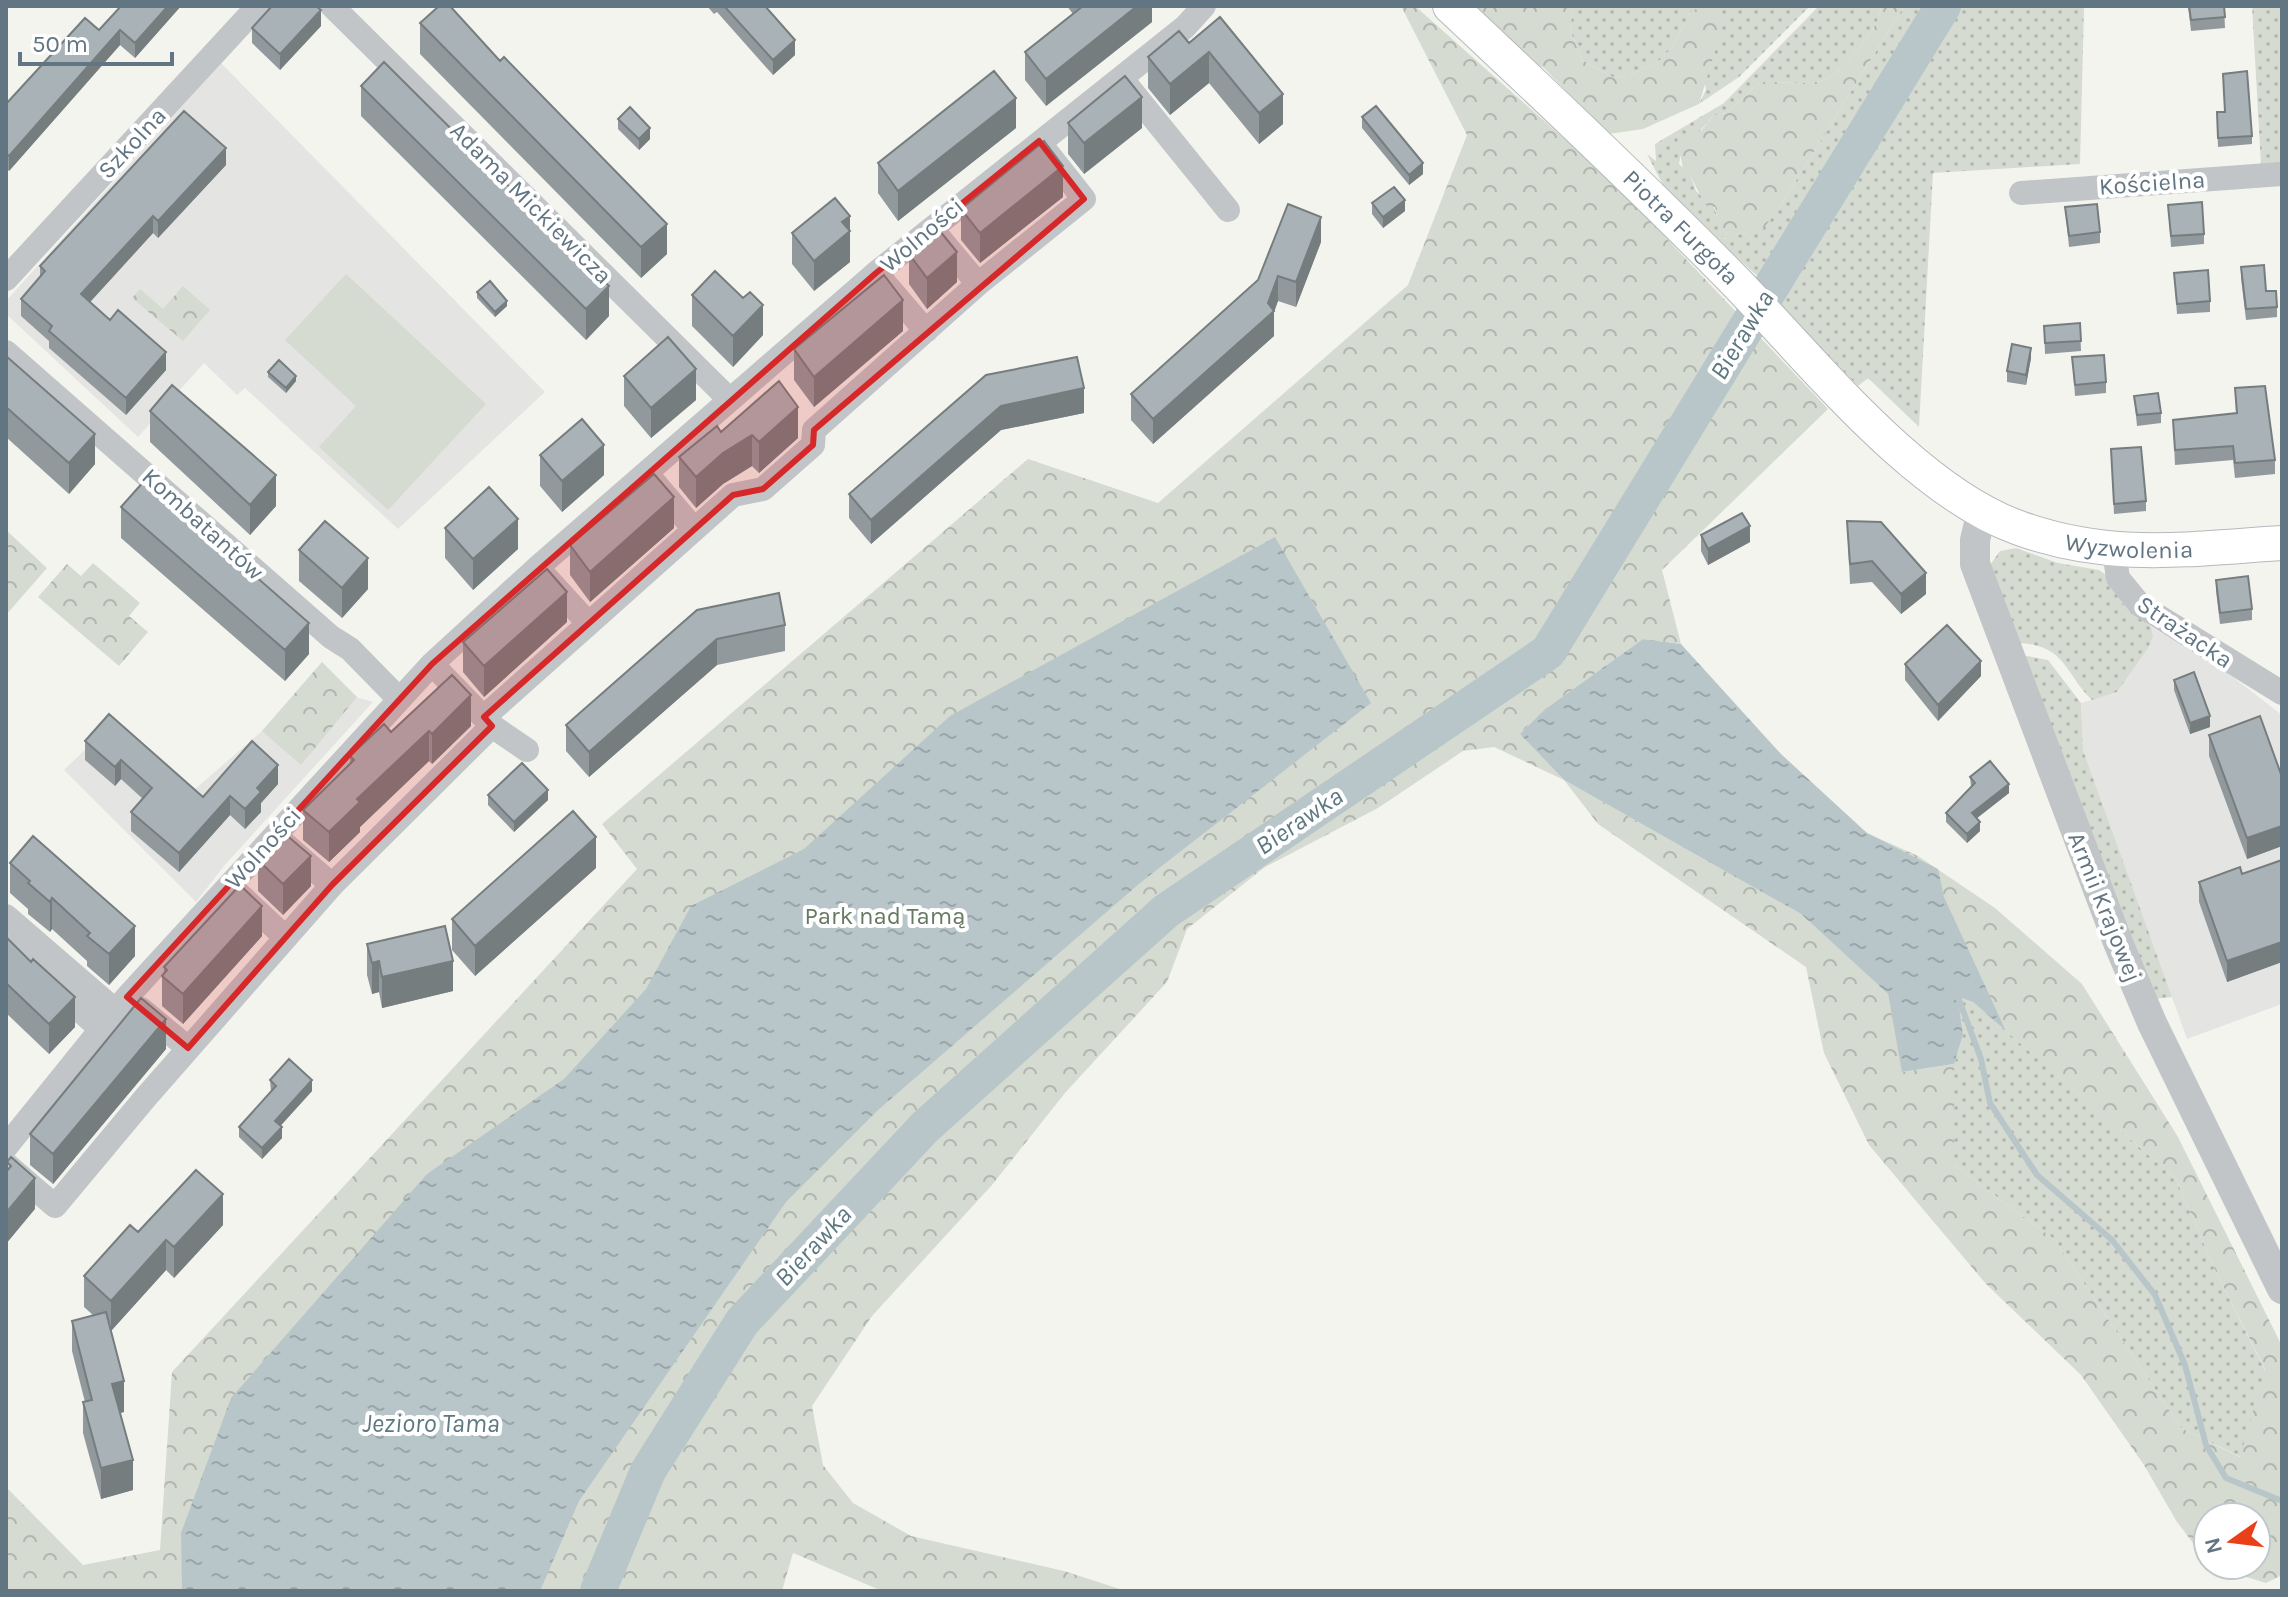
<svg xmlns="http://www.w3.org/2000/svg" width="2288" height="1597" font-family="Karla,sans-serif">
<defs>
<pattern id="grass-dots" width="8" height="8" patternUnits="userSpaceOnUse" patternTransform="scale(2)"><rect width="8" height="8" fill="#d5dbd0"/><path d="M2 2h.1M6 6h.1" fill="none" stroke="#b0b6ae" stroke-width="1.8" stroke-linecap="round"/></pattern>
<pattern id="forest-crowns" width="20" height="18" patternUnits="userSpaceOnUse" patternTransform="scale(2)"><rect width="20" height="18" fill="#d5dbd0"/><path d="M2 6a3 3 0 1 1 6 0M12 15a3 3 0 1 1 6 0" fill="none" stroke="#b0b6ae"/></pattern>
<pattern id="water-ripples" width="26" height="14" patternUnits="userSpaceOnUse" patternTransform="scale(2)"><rect width="26" height="14" fill="#b8c6ca"/><path d="M2 4q2-2 4 0t4 0M15 11q2-2 4 0t4 0" fill="none" stroke="#99a5a9"/></pattern>
</defs>
<rect width="100%" height="100%" fill="#f4f4ef"/>
<!-- built -->
<path fill="#e4e5e3" d="M221,63L545,392L398,529L245,388L237,395L204,363L138,437L6,314V301Z
M2151,627L2216,664L2282,715V1004L2187,1039L2083,750L2081,703L2117,692L2152,636Z
M322,662L356,697L373,702L224,866L196,902L64,770L108,727L187,796L262,731Z"/>
<!-- grass -->
<path fill="url(#grass-dots)" d="M1573,6H1810L1739,77L1699,104L1706,90L1692,10C1667,56 1669,64 1615,78L1582,60L1570,30Z
M1819,6H1881C1880,22 1871,31 1862,44C1824,95 1815,81 1760,82L1726,113L1713,116L1681,153L1679,164L1690,174L1696,191L1714,207L1724,239L1747,232L1777,211L1904,6H1934L1764,282L1733,254L1729,255L1663,185L1647,154L1656,161L1655,144L1724,103Z
M1956,6H2084L2080,164L1933,173L1919,427L1868,378L1858,386L1775,300Z
M2252,6H2282V163L2261,165Z
M2016,548L2058,563L2099,570L2109,577L2124,605L2151,627L2153,636L2148,648L2117,692L2092,700C2064,672 2065,645 2019,643L1990,565L2000,551Z
M2022,655L2048,660L2081,703L2083,750L2172,997L2154,999Z
M1958,997L1973,1002L2176,1179L2217,1274L2265,1370L2241,1457L2181,1428L2055,1240L1954,1165V1064L1963,1035Z"/>
<!-- forest -->
<path fill="url(#forest-crowns)" d="M1401,6H1415L1615,184L1828,409L1662,570L1681,644L1643,639L1544,710L1520,734L1564,780L1801,914L1888,994L1903,1072L1954,1064V1165L2055,1240L2181,1428L2240,1457L2265,1369L2217,1274L2176,1179L2006,1031L1976,969L1867,833L1918,856L1995,908L2082,984L2178,1137L2282,1346V1575L2266,1583L2210,1566L2256,1565V1517H2208V1563L2177,1522L2144,1465L2081,1375L1986,1284L1869,1145L1824,1053L1806,967L1598,824L1564,780L1494,747L1463,751L1378,808L1265,867L1187,929L1167,982L1065,1093L992,1185L872,1316L812,1406L823,1465L853,1503L911,1536L1064,1571L1126,1591H882L793,1553L782,1591H6V1487L83,1565L160,1550L172,1372L637,869L602,824L1028,459L1158,503L1408,285L1467,135Z
M1472,6H1573L1570,30L1582,60L1615,78C1669,64 1667,56 1692,10L1719,6L1725,18L1699,104L1643,129L1608,134L1544,68L1535,64Z
M1881,6H1904L1777,211L1759,234L1747,232L1725,239L1720,233L1715,207L1705,205L1690,175L1684,174L1677,137L1701,131L1713,116L1726,113L1760,82C1815,81 1824,95 1862,44C1871,31 1880,22 1881,6Z
M183,286L210,310L183,341L132,298L140,289L163,309Z
M6,530L47,568L6,615Z
M93,563L140,603L129,616L148,632L119,666L38,597L67,564L81,576Z
M322,662L357,697L301,765L262,731Z"/>
<!-- pitch -->
<path fill="#d5dbd0" d="M346,274L486,404L388,510L319,447L356,406L285,340Z"/>
<!-- water -->
<path fill="url(#water-ripples)" d="M1275,537L1371,703L1140,883L877,1111L786,1202L579,1501L540,1591H182L181,1533L231,1398L427,1174L564,1079L646,989L691,906L804,849L950,716Z
M1643,639L1681,644L1781,754L1867,833L1938,869L1944,897L2006,1031L1973,1002L1958,997L1963,1035L1954,1064L1902,1072L1888,994L1801,914L1564,780L1520,734L1544,710Z"/>
<g fill="none" stroke-linecap="round" stroke-linejoin="round">
<!-- stream -->
<path stroke="#b8c6ca" stroke-width="6" d="M1958,997L1981,1059L1990,1103L2037,1175L2112,1240L2155,1295L2185,1365L2206,1445L2226,1478L2282,1501"/>
<!-- river -->
<path stroke="#b8c6ca" stroke-width="36" d="M598,1591L648,1471L742,1322L925,1127L1166,911L1548,652L1943,6"/>
<!-- secondary casing -->
<g stroke="#b3b9bd" stroke-width="36">
<g id="secondary">
<path id="s1" d="M1450,6C1544,94 1638,183 1729,275C1808,355 1912,490 2019,528C2111,561 2187,549 2282,543"/>
</g>
</g>
<!-- minor -->
<path stroke="#c1c5c8" stroke-width="24" d="M332,6L730,400
M1122,79L1228,210
M2021,193L2282,174
M937,235L978,284
M6,279L258,6
M883,281L926,331
M6,352L331,637L350,649L399,699
M654,482L694,529
M2114,551L2118,578L2140,605L2282,693
M547,578L588,623
M432,664L492,726L527,750
M484,717L733,495L763,489L813,445L814,430L978,284L1084,199L1042,146
M285,844L332,885
M240,895L285,937
M6,916L116,1011
M6,946L101,1029
M141,1009L188,1048
M6,1147L127,997L432,664L538,567L876,273L1185,27L1204,6
M6,1164L55,1206L146,1097L332,885L492,726"/>
<!-- tertiary -->
<path stroke="#c1c5c8" stroke-width="30" d="M1982,511L1975,540V564L2119,945L2152,1023L2282,1289"/>
<!-- secondary -->
<use href="#secondary" stroke="#fff" stroke-width="34"/>
</g>
<!-- wall -->
<path fill="#91999d" d="M181,6L135,58L120,45L9,171L6,168V104L99,30Z
M707,6H765L795,55L773,75L717,12L714,14Z
M1067,6H1152V22L1046,106L1025,80V52L1073,14Z
M2188,6H2224L2225,28L2191,31Z
M1220,17L1283,124L1259,144L1209,83L1170,115L1148,88V57L1189,43Z
M420,23L500,61L667,254L641,278L420,54Z
M321,26L280,70L252,43V28Z
M2223,74L2252,136V144L2218,147L2217,121L2225,112Z
M361,86L609,316L586,340L361,116Z
M1362,117L1423,174L1409,185L1362,128Z
M618,119L650,139L639,150L618,129Z
M1068,123L1142,128L1084,174L1068,154Z
M1016,128L898,221L878,193V163Z
M226,165L158,238L153,233L90,302L166,370L126,415L49,348V341L21,316V299L40,278V266Z
M1063,197L980,263L961,240V209Z
M1372,203L1405,211L1383,228L1372,214Z
M2168,205L2204,234V244L2171,247Z
M2065,207L2100,232V243L2069,247Z
M850,216V262L814,291L792,264V233Z
M1321,242L1296,307L1278,301L1274,312V336L1153,444L1131,420V394L1258,280Z
M909,254L957,282L927,309L909,284Z
M2241,267L2266,291L2277,307V317L2246,320L2241,278Z
M2174,273L2210,301V312L2177,314Z
M477,292L507,306L495,317L477,298Z
M692,295L763,335L733,367L692,326Z
M2080,323L2081,351L2045,354L2044,326Z
M903,331L814,407L794,380V349Z
M6,356L95,464L69,494L6,437Z
M2072,357L2106,382V393L2075,396Z
M2031,358L2026,385L2007,382V371Z
M268,372L296,381L286,393L268,377Z
M986,375L1084,413L1001,430L871,544L849,518V494Z
M624,376L696,400L651,438L624,406Z
M2235,388L2275,460V474L2235,478L2233,460L2175,465L2173,420L2236,413Z
M2134,396L2161,413V423L2137,426Z
M150,411L276,506L250,535L150,442Z
M721,432L798,438L759,473L752,466L723,484L696,508L679,487V457Z
M2111,449L2146,501V511L2114,514Z
M540,455L604,475L562,512L540,486Z
M121,507L309,654L285,681L121,538Z
M1847,521L1926,594L1901,614L1872,582L1850,584Z
M445,528L518,549L473,590L445,558Z
M674,528L590,602L570,575V545Z
M1701,535L1750,542L1708,565L1701,551Z
M299,550L368,589L342,618L299,581Z
M2216,580L2252,609V620L2220,624L2216,591Z
M779,593L785,625V651L717,665L589,777L566,751V725Z
M567,622L484,697L463,672V642Z
M1905,664L1981,676L1938,721L1905,680Z
M2174,680L2210,727L2190,734L2174,690Z
M471,726L432,764L429,761L360,827V832L329,862L303,840V810L350,764V756L391,732Z
M2209,735L2282,777V846L2247,859L2209,756Z
M85,741L203,797L278,784L261,803V812L245,829L230,815L179,872L131,831V812L143,799L121,779L115,786L85,760Z
M1970,777L2009,793L1977,818L1980,831L1967,843L1946,822V813L1971,787Z
M488,795L548,800L514,832L488,805Z
M258,860L311,886L283,915L258,891Z
M2282,860V962L2227,982L2199,902V882L2242,874Z
M10,863L135,956L109,985L87,966V961L52,929L50,932L28,914V909L10,893Z
M596,868L475,976L452,950V919Z
M262,936L183,1024L162,1006V976L164,973V967Z
M6,937L75,1027L49,1054L6,1013Z
M367,944L453,991L382,1008L379,992L372,994L367,975Z
M166,1049L53,1184L30,1165V1134Z
M270,1080L312,1091L280,1126L282,1138L262,1159L239,1137V1127L271,1092Z
M223,1225L174,1278L166,1270L111,1331L124,1412L120,1413L133,1490L101,1499L83,1433V1402H85L72,1351V1321L94,1316L84,1307V1276L138,1232Z"/>
<!-- shaded-wall -->
<path fill="#767d7f" d="M168,6H181L135,58V43Z
M1137,6H1152V22L1046,106V79Z
M321,10V26L280,70V54Z
M120,30V45L9,171V156Z
M795,40V55L773,75V60Z
M1209,52V83L1170,115V84Z
M1283,94V124L1259,144V113Z
M1142,97V128L1084,174V143Z
M1016,98V128L898,221V191Z
M650,128V139L639,150V139Z
M226,148V165L158,238V221Z
M1423,163V174L1409,185V175Z
M1063,166V197L980,263V233Z
M1405,200V211L1383,228V217Z
M153,216V233L81,312V294Z
M850,216V262L814,291V261L842,222Z
M1321,217V242L1296,307V282Z
M667,224V254L641,278V247Z
M957,252V282L927,309V278Z
M1278,276V301L1274,312V336L1153,444V419L1268,303Z
M609,286V316L586,340V309Z
M903,300V331L814,407V377Z
M507,301V306L495,317V312Z
M763,305V335L733,367V336Z
M2031,348V358L2026,385V375Z
M166,352V370L126,415V398Z
M696,369V400L651,438V408Z
M296,376V381L286,393V388Z
M1084,388V413L1001,430L871,544V520L1001,406Z
M798,407V438L759,473V442Z
M95,434V464L69,494V463Z
M752,435V466L723,484L696,508V477L723,453Z
M604,445V475L562,512V481Z
M276,475V506L250,535V505Z
M674,497V528L590,602V572Z
M518,519V549L473,590V559Z
M1750,526V542L1708,565V549Z
M368,558V589L342,618V588Z
M1926,573V594L1901,614V594Z
M567,592V622L484,697V666Z
M309,623V654L285,681V650Z
M717,639V665L589,777V752Z
M1981,661V676L1938,721V705Z
M471,695V726L432,764V734Z
M2210,716V727L2190,734V723Z
M429,731V761L360,827V832L329,862V832L357,799Z
M121,760V779L115,786V767Z
M278,765V784L261,803V812L245,829V809L257,788Z
M2009,784V793L1972,822V813Z
M548,790V800L514,832V822Z
M230,796V815L179,872V853Z
M1980,822V831L1967,843V834Z
M2282,826V846L2247,859V838Z
M596,837V868L475,976V946Z
M311,856V886L283,915V884Z
M52,898V929L50,932V902Z
M262,906V936L183,1024V994Z
M135,926V956L109,985V954Z
M2282,942V962L2227,982V961Z
M379,961V992L372,994V963Z
M453,961V991L382,1008V977Z
M75,997V1027L49,1054V1024Z
M166,1019V1049L53,1184V1154Z
M312,1080V1091L275,1132V1121Z
M282,1127V1138L262,1159V1148Z
M35,1178V1209L6,1244V1213Z
M223,1194V1225L174,1278V1247Z
M166,1240V1270L111,1331V1301Z
M124,1381V1412L112,1415V1384Z
M133,1460V1490L101,1499V1468Z"/>
<!-- building -->
<path fill="#a9b2b6" stroke="#767d7f" stroke-width="2" d="M121,6H168L135,43L120,30L9,156L6,154V104L85,18L99,30Z
M272,6H316L321,10L280,54L252,28Z
M439,6H450L500,61L504,57L667,224L641,247L420,23Z
M724,6H765L795,40L773,60Z
M1083,6H1137L1046,79L1025,52Z
M2189,6H2224L2225,17L2191,20Z
M1220,17L1283,94L1259,113L1209,52L1170,84L1148,57L1179,31L1189,43Z
M384,62L609,286L586,309L361,86Z
M994,71L1016,98L898,191L878,163Z
M2247,71L2252,136L2218,138L2217,112H2225L2223,74Z
M1125,76L1142,97L1084,143L1068,123Z
M1376,106L1423,163L1409,175L1362,117Z
M630,107L650,128L639,139L618,119Z
M184,111L226,148L158,221L153,216L81,294L110,320L118,310L166,352L126,398L49,331L52,326L21,299L45,271L40,266Z
M1044,141L1063,166L980,233L961,209Z
M1394,187L1405,200L1383,217L1372,203Z
M835,198L850,216L842,222L850,231L814,261L792,233Z
M2202,202L2204,234L2171,236L2168,205Z
M1288,204L1321,217L1296,282L1278,276L1268,303L1274,311L1153,419L1131,394L1258,280Z
M2097,204L2100,232L2069,236L2065,207Z
M939,230L957,252L927,278L909,254Z
M2264,265L2266,291H2276L2277,307L2246,309L2241,267Z
M2208,270L2210,301L2177,304L2174,273Z
M715,271L743,298L750,292L763,305L733,336L692,295Z
M884,275L903,300L814,377L794,349Z
M490,281L507,301L495,312L477,292Z
M2080,323L2081,341L2045,343L2044,326Z
M668,337L696,369L651,408L624,376Z
M2012,344L2031,348L2026,375L2007,371Z
M2104,355L2106,382L2075,385L2072,357Z
M6,356L95,434L69,463L6,407Z
M1077,357L1084,388L1001,406L871,520L849,494L986,375Z
M279,360L296,376L286,388L268,372Z
M779,381L798,407L759,442L752,435L723,453L696,477L679,457L717,426L721,432Z
M172,385L276,475L250,505L150,411Z
M2265,386L2275,460L2235,463L2233,446L2175,450L2173,420L2237,413L2235,388Z
M2158,393L2161,413L2137,415L2134,396Z
M582,419L604,445L562,481L540,455Z
M2141,447L2146,501L2114,504L2111,449Z
M654,474L674,497L590,572L570,545Z
M145,480L309,623L285,650L121,507Z
M489,487L518,519L473,559L445,528Z
M1742,513L1750,526L1708,549L1701,535Z
M325,521L368,558L342,588L299,550Z
M1847,521L1881,522L1926,573L1901,594L1872,561L1850,564Z
M547,569L567,592L484,666L463,642Z
M2248,576L2252,609L2220,613L2216,580Z
M779,593L785,625L717,639L589,752L566,725L697,610Z
M1947,625L1981,661L1938,705L1905,664Z
M2194,672L2210,716L2190,723L2174,680Z
M452,675L471,695L432,734L429,731L357,799L360,802L329,832L303,810L354,760L350,756L384,724L391,732Z
M109,714L203,797L252,741L278,765L257,788L261,792L245,809L230,796L179,853L131,812L152,788L121,760L115,767L85,741Z
M2260,716L2282,777V826L2247,838L2209,735Z
M1990,761L2009,784L1972,813L1980,822L1967,834L1946,813L1975,783L1970,777Z
M522,763L548,790L514,822L488,795Z
M573,811L596,837L475,946L452,919Z
M284,833L311,856L283,884L258,860Z
M33,836L135,926L109,954L87,936L90,933L52,898L50,902L28,883L30,881L10,863Z
M2282,860V942L2227,961L2199,882L2240,867L2242,874Z
M240,885L262,906L183,994L162,976L167,970L164,967Z
M445,926L453,961L382,977L379,961L372,963L367,944Z
M6,937L31,962L33,959L75,997L49,1024L6,983Z
M141,998L166,1019L53,1154L30,1134Z
M289,1059L312,1080L275,1121L282,1127L262,1148L239,1127L276,1086L270,1080Z
M11,1157L35,1178L6,1213V1172L11,1166L7,1162Z
M196,1170L223,1194L174,1247L166,1240L111,1301L84,1276L130,1225L138,1232Z
M106,1312L124,1381L112,1384L133,1460L101,1468L83,1402L92,1400L72,1321Z"/>
<!-- marked area -->
<path fill="#d62828" fill-opacity="0.2" stroke="#d62828" stroke-width="6" stroke-linejoin="round" d="M1039,141L1084,199L814,430L813,445L763,489L733,495L484,717L492,726L332,885L188,1048L127,997L432,664L876,273Z"/>
<g text-anchor="middle" dominant-baseline="central" stroke-width="8" stroke-linejoin="round" paint-order="stroke">
<!-- street labels -->
<g font-size="24" fill="#627582" stroke="#fff">
<text transform="translate(132 143) rotate(-47)">Szkolna</text>
<text transform="translate(2152 183) rotate(-4)">Kościelna</text>
<text transform="translate(531 203) rotate(45)">Adama Mickiewicza</text>
<text stroke="none"><textPath href="#s1" startOffset="320">Piotra Furgoła</textPath></text>
<text transform="translate(922 235) rotate(-40)">Wolności</text>
<text transform="translate(203 524) rotate(42)">Kombatantów</text>
<text stroke="none"><textPath href="#s1" startOffset="888">Wyzwolenia</textPath></text>
<text transform="translate(2185 632) rotate(34)">Strażacka</text>
<text transform="translate(263 848) rotate(-48)">Wolności</text>
<text transform="translate(2105 907) rotate(68)">Armii Krajowej</text>
</g>
<!-- park labels -->
<g font-size="24" fill="#677961" stroke="#fff">
<text x="885" y="916">Park nad Tamą</text>
</g>
<!-- water labels -->
<g font-size="26" font-style="italic" fill="#5d7880" stroke="#fff">
<text transform="translate(1742 335) rotate(-59)">Bierawka</text>
<text transform="translate(1299 821) rotate(-34)">Bierawka</text>
<text transform="translate(813 1246) rotate(-47)">Bierawka</text>
<text x="431" y="1423">Jezioro Tama</text>
</g>
</g>
<!-- border -->
<rect width="2288" height="1597" fill="none" stroke="#627582" stroke-width="16"/>
<!-- north arrow -->
<g transform="translate(2232 1541) rotate(256)"><circle r="38" fill="#ffffff" stroke="#c0c8cd" stroke-width="2"/>
<path d="M0-6L14 30L0 20L-14 30Z" fill="#ea401a"/>
<text y="-12" font-size="22" font-weight="bold" text-anchor="middle" fill="#627582">N</text>
</g>
<!-- scale -->
<path d="M20 52v12h152v-12" fill="none" stroke="#627582" stroke-width="4"/>
<text x="32" y="52" font-size="24" fill="#627582" stroke="#ffffff" stroke-width="6" paint-order="stroke">50 m</text>
</svg>
